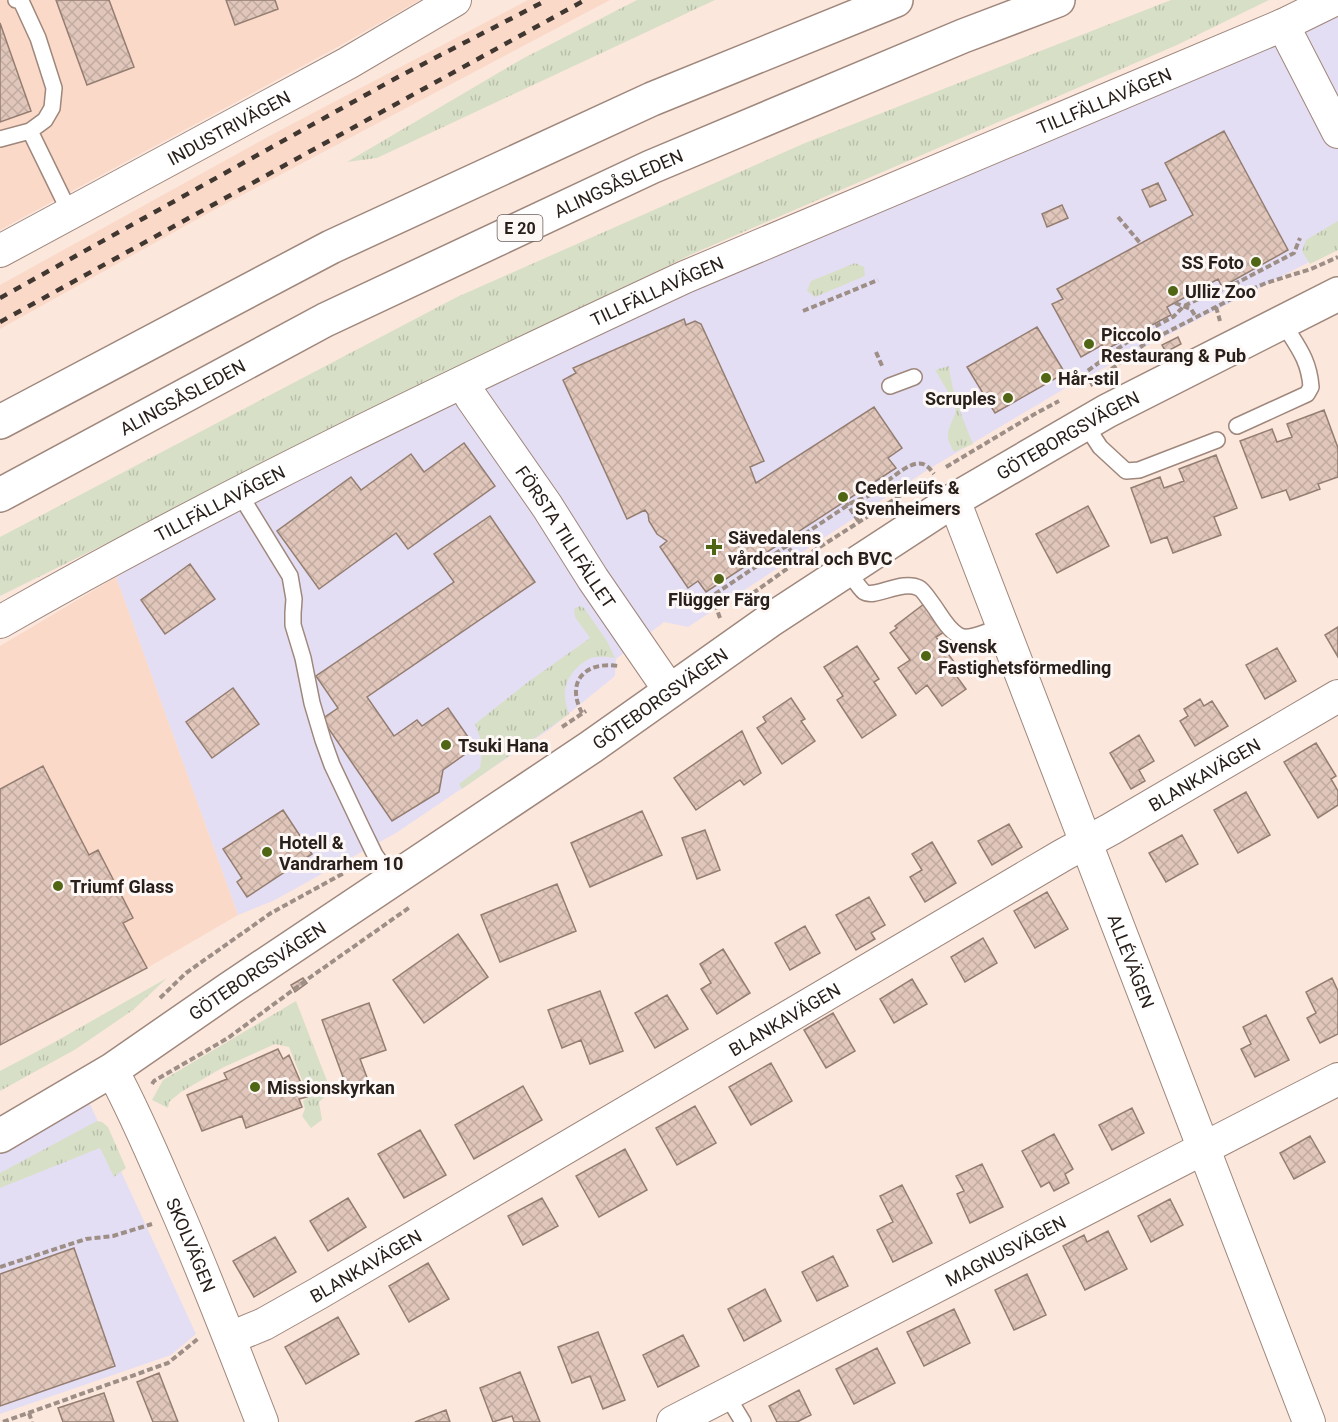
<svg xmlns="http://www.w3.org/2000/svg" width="1338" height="1422" font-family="Roboto,sans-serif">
<defs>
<pattern id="grass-tufts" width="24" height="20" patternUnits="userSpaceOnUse" patternTransform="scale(1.5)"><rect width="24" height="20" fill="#d8dfc7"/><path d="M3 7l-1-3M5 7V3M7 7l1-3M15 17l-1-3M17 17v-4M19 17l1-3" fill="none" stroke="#b9bfaa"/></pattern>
<pattern id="building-cross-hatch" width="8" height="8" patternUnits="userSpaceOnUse" patternTransform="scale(1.5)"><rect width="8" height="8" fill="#e1c7bb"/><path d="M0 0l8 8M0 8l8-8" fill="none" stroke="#c1aba0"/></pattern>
</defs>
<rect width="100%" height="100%" fill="#fce7dd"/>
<!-- commercial -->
<path fill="#e4def4" d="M1338,4V248L1317,258L1069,386L929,469L688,627L664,622L616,659L615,676L550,729L396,833L273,901L238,915L116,577L228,512L673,297Z
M90,1104L196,1334L171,1355L0,1414V1148Z"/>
<!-- built -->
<path fill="#fad9c8" d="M0,0H420L334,49L0,230Z
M528,0H610L212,211L0,329V285L275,133Z
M116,577L238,915L147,968L0,1045V646Z"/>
<!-- grass -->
<path fill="url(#grass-tufts)" d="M637,0H715L377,158L347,162L522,59Z
M1171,0H1269L1177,45L690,255L0,596V537L457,297L805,143Z
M1338,221V250L1310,264L1302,251L1306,240Z
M855,263L864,267L865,276L815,297L807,291L811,281Z
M949,366C952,394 963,419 973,444L954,452C943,433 949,431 956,411L947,390L935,370Z
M580,606L584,608L607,641L615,658C607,657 599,656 591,658C577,664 564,680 565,695C565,702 567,708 569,714L462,789L459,784L480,768L483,746L475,724L528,682L590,638L575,617L574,609Z
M167,978L133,1010L76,1049L0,1091V1071L53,1043Z
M296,1001L331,1091L319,1102L322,1120L311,1128L302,1116L305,1109L303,1101L309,1097L289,1047L275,1044L222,1068L181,1092L169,1102L168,1108L152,1100L163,1080Z
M97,1121L102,1122L108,1127L126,1168L114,1177L100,1148L0,1188V1173Z"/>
<!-- building -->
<path fill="url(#building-cross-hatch)" stroke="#947d71" stroke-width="1.5" d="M56,0H109L134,67L87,85Z
M226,0H275L278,9L235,25Z
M0,23L31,111L0,122Z
M1224,131L1288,250L1222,287L1218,279L1167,307L1171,315L1105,350L1102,345L1081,357L1052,304L1063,299L1057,289L1193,215L1165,163Z
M1158,183L1166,200L1150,207L1142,190Z
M1062,205L1068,218L1047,227L1042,214Z
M684,319L686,325L695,321L701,324L764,461L750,467L756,483L874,407L902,448L888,458L896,468L706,592L698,581L688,588L660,547L667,541L657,534L649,521L648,514L645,510L627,519L563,380L576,373L573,368Z
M1037,327L1065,373L995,413L967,367Z
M1178,337L1181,344L1166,352L1162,345Z
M1324,410L1338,448V477L1318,484L1320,489L1290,500L1286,490L1262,498L1240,441L1272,429L1277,442L1292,437L1287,424Z
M464,443L495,486L408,549L396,533L319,589L277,531L351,477L361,490L411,454L424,472Z
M1216,455L1237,508L1214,517L1221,535L1173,553L1167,537L1151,543L1131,488L1160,477L1164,488L1184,481L1179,469Z
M1088,506L1109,546L1057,573L1036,534Z
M490,516L535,582L367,697L394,736L417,720L422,726L448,708L475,747L443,770L439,792L392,821L322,719L338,708L316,676L454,582L434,554Z
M190,564L215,599L165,634L141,600Z
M924,604L944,632L936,637L957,666L952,670L966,689L942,706L927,685L916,694L898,668L910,660L890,633L897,628L895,626Z
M1338,627V657L1325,635Z
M857,646L879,679L874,682L896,715L862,738L837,700L843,696L824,667Z
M1277,648L1296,681L1265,699L1246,665Z
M233,688L259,724L212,758L186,722Z
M791,698L805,719L801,721L815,741L782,764L757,728L766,722L763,717Z
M1200,699L1204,706L1212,701L1228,726L1195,746L1180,721L1188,716L1184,709Z
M742,731L761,773L744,785L740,780L696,810L674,778Z
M1139,735L1154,761L1139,770L1145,781L1131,789L1110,753Z
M1316,743L1336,776L1331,779L1338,791V805L1318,818L1284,762Z
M43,766L89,855L98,850L133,918L123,923L147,968L0,1045V789Z
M1246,792L1270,835L1238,853L1214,810Z
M283,810L312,854L247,897L237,882L242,878L223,849Z
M642,811L662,855L590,887L571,843Z
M1009,824L1022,847L992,865L978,841Z
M705,830L720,870L697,879L682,838Z
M1182,835L1198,864L1166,882L1149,853Z
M932,842L956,883L925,902L910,877L922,870L912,854Z
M557,884L576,931L500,962L481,915Z
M1047,892L1068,929L1035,948L1014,911Z
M869,897L885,925L871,933L875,939L856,950L836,915Z
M805,926L820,953L790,970L775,943Z
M458,934L488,977L424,1023L393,980Z
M983,938L997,963L965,982L951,957Z
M723,949L750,993L717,1014L701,989L711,983L700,964Z
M303,978L307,983L295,992L291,985Z
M1332,978L1338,991V1034L1320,1043L1307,1018L1316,1013L1306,992Z
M912,979L927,1004L894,1023L880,999Z
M600,991L623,1051L590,1064L581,1040L562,1048L548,1010Z
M667,995L688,1029L655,1048L635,1013Z
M369,1003L386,1050L360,1059L368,1080L347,1088L322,1020Z
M833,1013L855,1051L826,1068L804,1030Z
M1266,1015L1289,1060L1255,1077L1241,1049L1251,1044L1243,1027Z
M278,1049L283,1059L289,1055L307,1097L299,1099L302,1107L246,1128L242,1116L202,1131L187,1095L227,1079L224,1073Z
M771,1063L792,1101L751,1125L729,1087Z
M523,1086L542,1120L474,1159L455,1125Z
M695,1106L716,1143L677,1165L656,1128Z
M1132,1108L1144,1133L1112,1150L1099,1125Z
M420,1130L446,1175L404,1198L378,1154Z
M1054,1134L1073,1169L1065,1174L1069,1183L1054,1191L1049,1182L1041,1187L1022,1151Z
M1310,1136L1325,1162L1294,1179L1280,1153Z
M625,1149L647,1190L599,1217L576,1176Z
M982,1164L1003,1207L970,1223L957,1194L964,1191L956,1176Z
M902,1185L932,1243L893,1262L877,1230L893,1222L880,1196Z
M348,1198L366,1227L328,1251L310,1221Z
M542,1198L558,1226L523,1245L508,1216Z
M1170,1199L1183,1225L1151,1242L1138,1216Z
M1108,1231L1127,1269L1085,1290L1063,1246L1084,1235L1087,1242Z
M275,1237L296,1272L254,1297L233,1261Z
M74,1248L115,1366L0,1406V1274Z
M833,1256L848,1286L817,1301L802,1272Z
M428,1263L449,1299L409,1322L389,1286Z
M1027,1274L1046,1315L1014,1330L995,1290Z
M765,1289L781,1321L744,1341L728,1309Z
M954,1309L970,1343L924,1366L907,1332Z
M338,1317L359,1354L306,1384L285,1347Z
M598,1332L625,1400L603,1409L590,1376L572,1383L558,1347Z
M683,1335L699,1366L658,1387L643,1355Z
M877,1348L895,1383L854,1404L836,1369Z
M520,1372L540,1422H514L512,1416L493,1422L480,1388Z
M159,1373L178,1422H153L137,1382Z
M799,1390L811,1415L797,1422H777L769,1406Z
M104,1393L114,1422H63L58,1408Z
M446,1410L450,1422H415Z"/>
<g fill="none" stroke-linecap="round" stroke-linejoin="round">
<!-- lane casing -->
<g stroke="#9f877c" stroke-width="18">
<path id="lane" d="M30,131L70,213
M0,139L30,131L45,120L52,108L54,88L38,38L21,1L16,0
M890,386L914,377
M1085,424L1100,447L1126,471L1139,470L1217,440
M1237,426L1307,394L1311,387C1309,359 1297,346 1283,323
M239,493L290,576L294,599L293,613V625L303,658L312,703L323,740L332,765L360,824L375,855L393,880
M847,570C851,575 859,588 864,592C875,599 902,579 919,588C923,590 928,598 931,602C939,612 946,628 958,635C969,642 991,630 1002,625
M726,1394L743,1422"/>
</g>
<!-- street casing -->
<g stroke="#9f877c" stroke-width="34">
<g id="street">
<path d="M1283,25L1338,132"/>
<path id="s1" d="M0,251L348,63L455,0"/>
<path id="s2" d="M463,382L471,397L547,506L593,579L670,691"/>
<path id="s3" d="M954,500L1309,1422"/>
<path id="s4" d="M0,622C222,495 453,385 685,277L1283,25L1334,0"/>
<path id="s5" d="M112,1070C136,1114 155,1160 175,1206C206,1277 234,1350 262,1422"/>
<path id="s6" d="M230,1338L264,1324L319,1293L1063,855L1111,829L1338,696"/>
<path id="s7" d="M673,1422L1338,1079"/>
</g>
</g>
<!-- secondary casing -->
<g stroke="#9f877c" stroke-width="36">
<g id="secondary">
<path id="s8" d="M0,1136L112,1070L229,989L591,747L769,621L954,500L1107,411L1338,294"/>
</g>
</g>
<!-- highway casing -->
<g stroke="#9f877c" stroke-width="36">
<g id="highway">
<path d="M0,422L331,247L652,99L896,0"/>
<path id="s9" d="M0,495L325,320L651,167L963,36L1058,0"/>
</g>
</g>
<!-- path -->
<path stroke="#9d8e86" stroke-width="4" stroke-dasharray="6 3" stroke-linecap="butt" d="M1118,217L1141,244
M1175,303L1191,309L1196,317
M1216,307L1220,321
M803,311L878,280
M876,352L883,368
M1097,380L1146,343L1245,292L1266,283L1311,269L1338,257
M1093,386L1086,372L1130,340L1173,317L1184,306L1215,291L1225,289L1294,253L1300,238
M946,467L1033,415L1059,401
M845,501L859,522
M784,541L798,561
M753,593L798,561L920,483
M720,618L712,596L848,505C855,500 863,499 870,495C882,487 909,459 923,464C928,466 931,470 934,474
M582,713C565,681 586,661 618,666
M562,727L586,711
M160,998L186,973L271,913L344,873
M152,1084L154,1081L228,1038L312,976L410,907
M0,1267L86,1239L113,1236L152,1224
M29,1413L32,1422
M3,1422L168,1363L199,1338"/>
<!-- lane -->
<use href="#lane" stroke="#fff" stroke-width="15"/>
<!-- street -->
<use href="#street" stroke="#fff" stroke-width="32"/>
<!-- secondary -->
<use href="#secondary" stroke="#fff" stroke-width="33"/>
<!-- highway -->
<use href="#highway" stroke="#fff" stroke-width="33"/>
<!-- rail -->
<path stroke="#413731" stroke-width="4.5" stroke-dasharray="8 8" stroke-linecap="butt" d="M0,298L398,77L547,0
M0,322L585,0"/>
</g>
<!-- markers -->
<g fill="#506614" stroke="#fdf8f5" stroke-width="2">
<circle cx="1256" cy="262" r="6"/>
<circle cx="1173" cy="291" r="6"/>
<circle cx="1089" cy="344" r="6"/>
<circle cx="1046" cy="378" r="6"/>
<circle cx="1008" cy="398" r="6"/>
<circle cx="843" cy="497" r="6"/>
<path d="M711 538h6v6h6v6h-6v6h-6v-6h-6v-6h6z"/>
<circle cx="719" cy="579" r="6"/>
<circle cx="926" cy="656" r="6"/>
<circle cx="446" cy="745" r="6"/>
<circle cx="267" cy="852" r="6"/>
<circle cx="58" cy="886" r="6"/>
<circle cx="255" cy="1087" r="6"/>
</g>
<g text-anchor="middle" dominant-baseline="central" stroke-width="6" stroke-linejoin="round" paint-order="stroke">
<!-- shield labels -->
<rect fill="#fdf8f5" stroke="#69615c" stroke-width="1.5" x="497.5" y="215" width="45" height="26" rx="4.5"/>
<g font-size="16" font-weight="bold" fill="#29201b">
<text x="520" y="228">E 20</text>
</g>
<!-- street labels -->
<g font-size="18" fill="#29201b" stroke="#fdf8f5">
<text stroke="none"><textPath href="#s4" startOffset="1222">TILLFÄLLAVÄGEN</textPath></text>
<text stroke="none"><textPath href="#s1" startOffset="260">INDUSTRIVÄGEN</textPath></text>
<text stroke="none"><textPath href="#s9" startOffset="693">ALINGSÅSLEDEN</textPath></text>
<text stroke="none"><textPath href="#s4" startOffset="736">TILLFÄLLAVÄGEN</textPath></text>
<text stroke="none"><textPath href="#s9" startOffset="207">ALINGSÅSLEDEN</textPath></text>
<text stroke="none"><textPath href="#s8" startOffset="1278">GÖTEBORGSVÄGEN</textPath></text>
<text stroke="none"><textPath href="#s4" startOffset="250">TILLFÄLLAVÄGEN</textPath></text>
<text stroke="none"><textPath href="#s2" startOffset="186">FÖRSTA TILLFÄLLET</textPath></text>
<text stroke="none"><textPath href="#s8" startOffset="792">GÖTEBORGSVÄGEN</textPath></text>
<text stroke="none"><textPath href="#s6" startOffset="1126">BLANKAVÄGEN</textPath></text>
<text stroke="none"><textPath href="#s3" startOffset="494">ALLÉVÄGEN</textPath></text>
<text stroke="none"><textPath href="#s8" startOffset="306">GÖTEBORGSVÄGEN</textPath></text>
<text stroke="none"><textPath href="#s6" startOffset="640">BLANKAVÄGEN</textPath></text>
<text stroke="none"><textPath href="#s5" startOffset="192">SKOLVÄGEN</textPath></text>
<text stroke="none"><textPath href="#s7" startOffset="374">MAGNUSVÄGEN</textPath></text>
<text stroke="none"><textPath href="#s6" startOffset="154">BLANKAVÄGEN</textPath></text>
</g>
<!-- poi labels -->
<g font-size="18" font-weight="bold" fill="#29201b" stroke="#fdf8f5" text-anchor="start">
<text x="1244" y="262" text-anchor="end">SS Foto</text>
<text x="1185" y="291">Ulliz Zoo</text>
<text x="1101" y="334">Piccolo<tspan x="1101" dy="21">Restaurang &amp; Pub</tspan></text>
<text x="1058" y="378">Hår-stil</text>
<text x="996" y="398" text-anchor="end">Scruples</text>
<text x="855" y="487">Cederleüfs &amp;<tspan x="855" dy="21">Svenheimers</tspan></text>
<text x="728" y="537">Sävedalens<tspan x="728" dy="21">vårdcentral och BVC</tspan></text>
<text x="719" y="599" text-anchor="middle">Flügger Färg</text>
<text x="938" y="646">Svensk<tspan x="938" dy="21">Fastighetsförmedling</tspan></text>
<text x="458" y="745">Tsuki Hana</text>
<text x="279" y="842">Hotell &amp;<tspan x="279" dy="21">Vandrarhem 10</tspan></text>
<text x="70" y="886">Triumf Glass</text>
<text x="267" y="1087">Missionskyrkan</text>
</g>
</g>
</svg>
